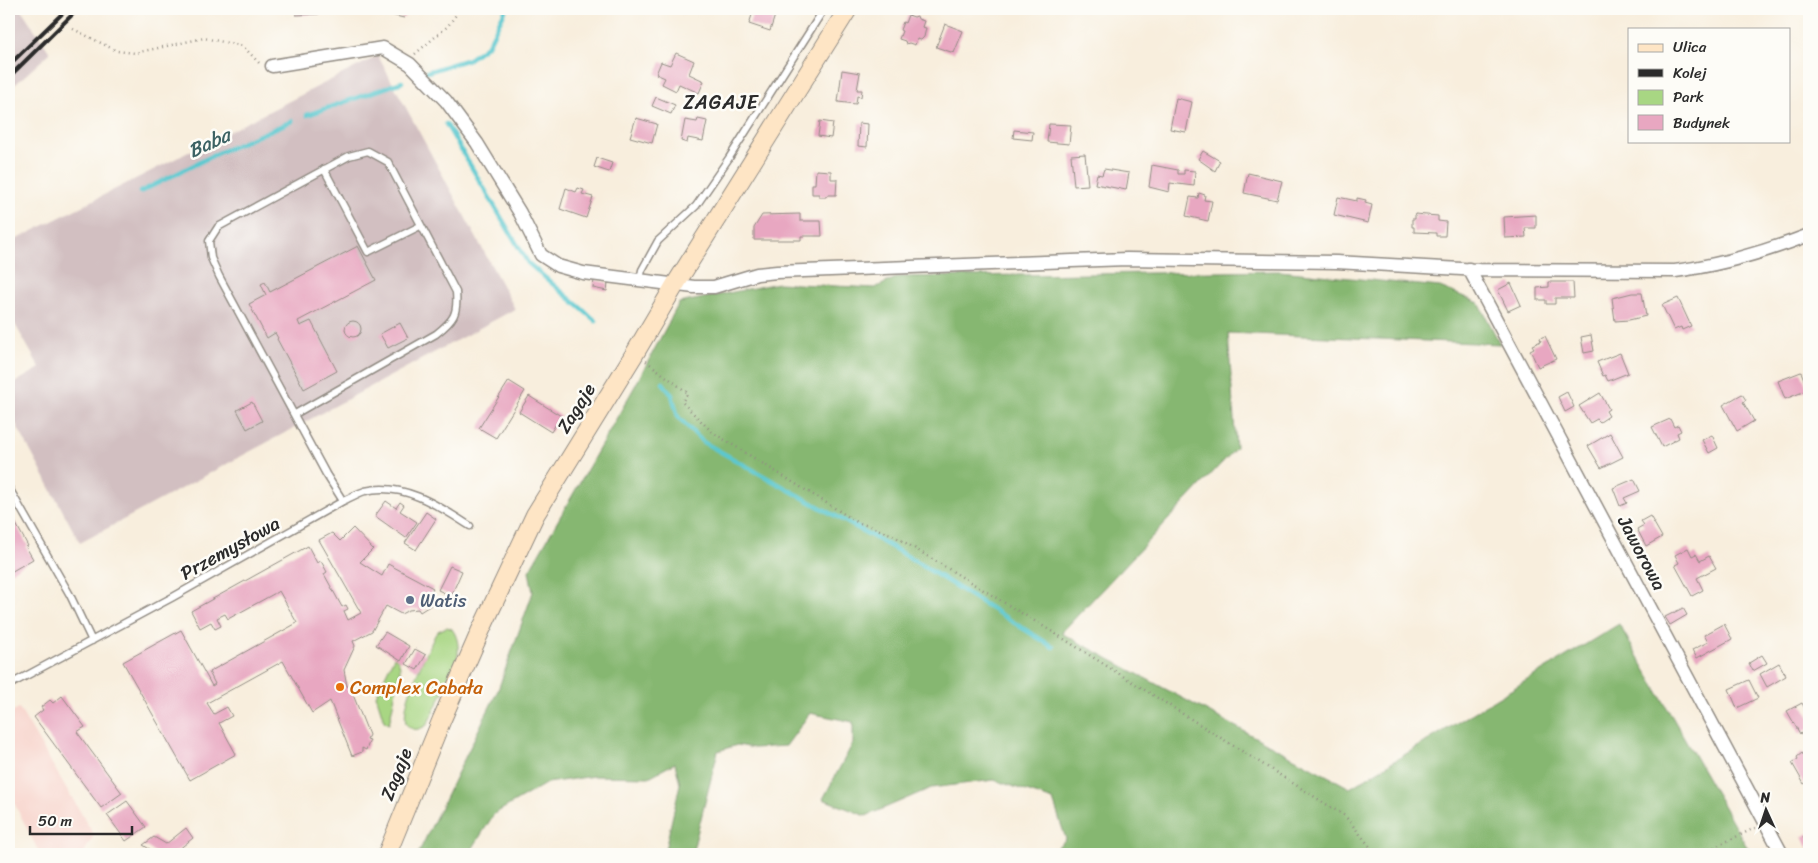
<svg xmlns="http://www.w3.org/2000/svg" width="1818" height="863" font-family="Sriracha,sans-serif">
<rect width="100%" height="100%" fill="#fdfcf7"/>
<filter id="ink" filterUnits="userSpaceOnUse"><feTurbulence type="fractalNoise" baseFrequency=".02" numOctaves="2"/><feDisplacementMap in="SourceGraphic" scale="10" xChannelSelector="R" yChannelSelector="G"/><feConvolveMatrix kernelMatrix="1 2 1 2 8 2 1 2 1" color-interpolation-filters="sRGB"/></filter>
<filter id="wash" filterUnits="userSpaceOnUse"><feTurbulence type="fractalNoise" baseFrequency=".0096" numOctaves="4" result="noise"/><feDisplacementMap in="SourceGraphic" scale="20" xChannelSelector="R" yChannelSelector="G"/><feGaussianBlur stdDeviation="1.12" result="paint"/><feColorMatrix in="noise" values="0 0 0 0 0 0 0 0 0 0 0 0 0 0 0 0 0 1.4 0 .05"/><feComposite in="paint" operator="in"/></filter>
<g filter="url(#wash)">
<rect width="100%" height="100%" fill="#f8eedd"/>
<!-- built -->
<path fill="#f7d1c9" d="M19,708L94,835L83,854H40L9,793V713Z"/>
<!-- industrial -->
<path fill="#d2bfc1" d="M9,9H21L50,53L9,90Z
M378,56L515,309L80,543L9,411V386L40,368L9,314V243Z"/>
<!-- green -->
<path fill="#a8d683" stroke="#6a8057" d="M447,627L452,629C460,640 459,652 456,665L427,725C419,730 413,732 406,724C401,699 425,658 435,635L438,631Z
M394,657C400,661 400,665 400,672L389,724L384,721L376,695Z"/>
<!-- forest -->
<path fill="#86b771" stroke="#58714e" d="M1280,271L1440,287L1479,303L1500,344L1228,333L1236,448L1061,633L1350,788L1619,624L1751,854H1050L1066,839L1053,800L994,780L931,788L866,816L823,799L853,743V722L810,713L786,746L754,748L737,745L718,751L692,854H664L680,784L675,763L649,777L594,776L547,783L494,814L469,854H418L498,690L533,592L529,571L635,386L679,303L778,283L875,288L898,277Z"/>
<g fill="none" stroke-linecap="round" stroke-linejoin="round">
<!-- stream -->
<path stroke="#5bc8cf" stroke-width="4.5" d="M427,72L469,59L488,45L506,9
M307,115L402,82
M446,124L528,263L596,321
M140,192L218,153L292,121
M663,383L672,395L678,417L703,442L902,553L1053,647"/>
</g>
<g id="blocks">
<!-- building -->
<path fill="#e8a7c1" d="M296,9H319V14L296,15Z
M392,9H407L404,18L391,15Z
M754,9H777L770,31L749,24Z
M908,15L914,17L917,16L918,19L924,21L922,27L926,28L924,37L921,40L917,39L915,45L909,43L906,44L905,41L899,39L902,31L900,30L903,22L905,23Z
M945,24L963,31L954,53L936,47Z
M676,53L694,61L689,74L704,81L699,93L679,84L676,91L662,84L665,78L656,74L661,62L670,65Z
M842,70L860,73L857,90H862L861,97L857,96L856,104L838,102Z
M656,97L675,105L671,114L652,106Z
M1176,98L1192,102L1186,132L1170,129Z
M636,118L657,124L652,143L630,137Z
M698,119L707,121L703,141L688,138L687,143L681,141L685,120L697,122Z
M820,121L833,123L831,138L818,136Z
M859,123L868,124L867,147L858,146Z
M1049,124L1071,125L1069,144L1047,142Z
M1014,130L1033,132L1032,140L1013,138Z
M1203,151L1220,161L1215,171L1198,159Z
M1085,154L1088,185L1074,186L1071,155Z
M597,158L612,163L609,172L594,167Z
M1152,165L1178,170V174H1184V170L1195,171L1194,186L1170,183L1169,192L1149,187Z
M1104,169L1129,173L1126,190L1095,184L1097,174L1102,175Z
M816,170L831,171V179H837L836,195H827L826,197H819V194H812V184H815Z
M1248,173L1282,181L1277,200L1244,193Z
M566,188L576,192L578,188L584,190L582,194L593,197L586,218L560,209Z
M1199,193L1205,195L1204,200L1212,201L1208,221L1186,216L1190,197L1198,198Z
M1338,197L1357,201V198L1366,200L1365,203L1372,205L1368,223L1334,215Z
M800,214V221H821L822,236H801V240H754V228L762,215Z
M1415,214L1438,216V221L1446,222L1445,236H1436V233L1414,232V227H1412V219H1415Z
M1536,215V228H1525L1526,237L1505,238L1504,217Z
M358,246L376,280L298,321L300,326L311,321L337,371L304,389L277,339L278,338L275,333L267,338L249,304L266,295L261,284L265,282L270,292Z
M594,280L608,283L607,291L593,288Z
M1549,282H1573L1574,298H1555V304H1546V300H1537V288L1549,287Z
M1511,283L1521,305L1508,311L1498,290Z
M1632,293H1642L1646,316L1629,320L1615,321L1612,298Z
M1678,298L1691,326L1682,330L1681,327L1674,330L1662,305Z
M345 329a8 8 0 1 1 16 0a8 8 0 1 1-16 0Z
M400,323L408,338L388,348L380,334Z
M1591,335L1594,351L1584,353L1581,337Z
M1545,336L1556,359L1538,367L1530,350L1534,348L1532,345L1541,341L1540,338Z
M1620,353L1628,373L1608,381L1605,375L1603,376L1597,362Z
M1801,372L1808,390L1785,399L1778,381Z
M509,381L525,391L496,438L479,428Z
M1567,392L1574,407L1565,412L1558,397Z
M1600,393L1609,409L1606,411L1609,416L1600,422L1597,419L1590,423L1579,406Z
M1742,394L1746,400L1743,402L1754,421L1737,431L1723,405Z
M529,396L561,416L551,432L519,412Z
M252,402L262,421L247,429L237,410Z
M1670,419L1674,427L1678,425L1681,431L1677,433L1679,438L1662,447L1652,427Z
M1610,433L1623,457L1601,468L1588,446Z
M1712,435L1718,448L1709,453L1702,440Z
M1634,479L1640,491L1624,498L1627,503L1620,506L1613,488Z
M386,501L396,508L400,502L404,505L400,511L417,522L406,538L375,516Z
M9,511L28,546L26,547L33,559L9,573Z
M426,512L436,519L416,550L405,543Z
M1650,516L1662,537L1646,546L1637,529L1644,525L1641,521Z
M353,528L373,549L360,562L382,576L388,564L433,588L427,599L433,602L431,605L420,612L418,609L409,610L401,614L386,606L372,631L353,641L355,646L344,670L347,686L350,687L369,735L367,739L370,740L366,750L362,748V752L352,756L330,701L312,713L283,661L207,703L214,714L227,707L232,716L219,723L236,754L190,780L123,662L181,630L212,686L215,684L209,672L297,623L279,591L228,619L225,614L217,618L221,626L215,629L211,622L200,628L191,611L308,546L317,563L321,561L327,572L324,574L342,607L346,605L348,609L344,611L348,620L361,613L319,540L332,533L340,541Z
M1688,548L1692,556L1696,554L1700,561L1709,556L1716,568L1697,578L1703,590L1692,596L1675,565L1679,563L1675,555Z
M450,566L462,571L451,596L438,590Z
M1683,608L1687,615L1670,625L1665,617Z
M1724,624L1732,639L1697,658L1692,650L1708,642L1704,635Z
M385,632L409,646L401,661L376,645Z
M415,649L426,655L417,670L406,664Z
M1762,655L1767,663L1753,671L1749,663Z
M1779,663L1786,676L1767,687L1760,674Z
M1749,680L1758,698L1737,708L1729,689Z
M62,696L85,727L77,732L122,793L101,808L34,717L43,710L41,707L50,700L53,703Z
M1802,703L1809,716V728L1800,734L1787,711Z
M1809,752V781L1804,784L1792,763L1798,759L1797,757L1802,753L1804,756Z
M127,801L146,827L126,841L107,815Z
M186,828L193,838L173,854H154L156,853L143,845L154,837L166,844Z
M1809,833V848L1803,837Z"/>
</g>
</g>
<g filter="url(#ink)">
<use href="#blocks" fill-opacity="0" stroke="#928c84" stroke-width="1"/>
<g fill="none" stroke-linecap="round" stroke-linejoin="round">
<!-- service casing -->
<g stroke="#928c84" stroke-width="9">
<path id="service" d="M324,169L368,252L420,226
M640,280L642,270L658,241L696,206L729,158L824,9
M295,414L436,334C454,320 458,314 456,292L388,162L368,151L349,156L218,227L209,241L211,258L219,276L326,474L343,501
M9,488L70,595L92,641
M9,685L173,597L343,501C350,498 358,493 365,491C404,482 439,506 470,526"/>
</g>
<!-- minor casing -->
<g stroke="#928c84" stroke-width="15">
<path id="minor" d="M272,66L383,48L410,64L446,101L477,143L520,213L541,255L558,266L583,273L694,287H714L757,274L777,272L1127,259L1336,262L1479,270L1675,271C1722,265 1765,252 1809,235
M1469,269L1782,854"/>
</g>
<!-- secondary casing -->
<g stroke="#928c84" stroke-width="20">
<path id="secondary" d="M387,854L442,719L480,632L535,515L635,353L675,285L848,9"/>
</g>
<!-- path -->
<path stroke="#928c84" stroke-width="2.5" stroke-dasharray="1 4" stroke-linecap="butt" d="M73,29L117,51L135,53L204,38L243,46L259,63
M415,54L448,26L460,9
M646,361L688,393L682,402L712,432L857,522L891,534L1056,634L1345,816L1376,854
M1700,854L1755,828"/>
<!-- service -->
<use href="#service" stroke="#fff" stroke-width="6"/>
<!-- minor -->
<use href="#minor" stroke="#fff" stroke-width="12"/>
<!-- secondary -->
<use href="#secondary" stroke="#fee5c5" stroke-width="18"/>
<!-- rail -->
<path stroke="#2b2b2b" stroke-width="4" d="M9,14L14,9
M9,65L67,9
M9,77L78,9"/>
</g>
</g>
<!-- markers -->
<circle fill="#5c6f8a" stroke="#fdfcf7" stroke-width="2" cx="410" cy="600" r="5"/>
<circle fill="#e8710a" stroke="#fdfcf7" stroke-width="2" cx="340" cy="687" r="5"/>
<g text-anchor="middle" dominant-baseline="central" stroke-width="5" stroke-linejoin="round" paint-order="stroke">
<!-- street labels -->
<g font-size="19" fill="#2b2b2b" stroke="#fdfcf7">
<text transform="translate(576 408) rotate(-58)">Zagaje</text>
<text transform="translate(230 548) rotate(-29)">Przemysłowa</text>
<text transform="translate(1642 553) rotate(62)">Jaworowa</text>
<text transform="translate(396 774) rotate(-68)">Zagaje</text>
</g>
<!-- service labels -->
<g font-size="19" fill="#4e5e75" stroke="#fdfcf7" text-anchor="start">
<text x="420" y="600">Watis</text>
</g>
<!-- food labels -->
<g font-size="19" fill="#c56008" stroke="#fdfcf7" text-anchor="start">
<text x="350" y="687">Complex Cabała</text>
</g>
<!-- neighbourhood labels -->
<g font-size="20" letter-spacing="1" fill="#2b2b2b" stroke="#fdfcf7">
<text x="721" y="102">ZAGAJE</text>
</g>
<!-- water labels -->
<g font-size="20" font-style="italic" fill="#3c6264" stroke="#fdfcf7">
<text transform="translate(209 143) rotate(-25)">Baba</text>
</g>
</g>
<!-- margin -->
<rect width="1818" height="863" fill="none" stroke="#fdfcf7" stroke-width="30"/>
<!-- legend -->
<rect x="1628" y="28" width="162" height="115" fill="#fdfcf7" stroke="#a9a8a5"/>
<rect x="1638" y="44" width="25" height="8" fill="#fee5c5" stroke="#a9a8a5"/>
<text x="1673" y="52" font-size="15" fill="#2b2b2b">Ulica</text>
<rect x="1638" y="69" width="25" height="8" fill="#2b2b2b" stroke="#a9a8a5"/>
<text x="1673" y="78" font-size="15" fill="#2b2b2b">Kolej</text>
<rect x="1638" y="90" width="25" height="15" fill="#a8d683" stroke="#a9a8a5"/>
<text x="1673" y="102" font-size="15" fill="#2b2b2b">Park</text>
<rect x="1638" y="115" width="25" height="15" fill="#e8a7c1" stroke="#a9a8a5"/>
<text x="1673" y="128" font-size="15" fill="#2b2b2b">Budynek</text>
<!-- north arrow -->
<g transform="translate(1766 810) rotate(357)" stroke="#fdfcf7" stroke-width="4" paint-order="stroke">
<path d="M0-4L9 19L0 12L-9 19Z" fill="#2b2b2b"/>
<text y="-8" font-size="14" font-weight="bold" text-anchor="middle" fill="#2b2b2b">N</text>
</g>
<!-- scale -->
<path d="M30 826v8h102v-8" fill="none" stroke="#2b2b2b" stroke-width="2.5"/>
<text x="38" y="826" font-size="15" fill="#2b2b2b" stroke="#fdfcf7" stroke-width="4" paint-order="stroke">50 m</text>
</svg>
